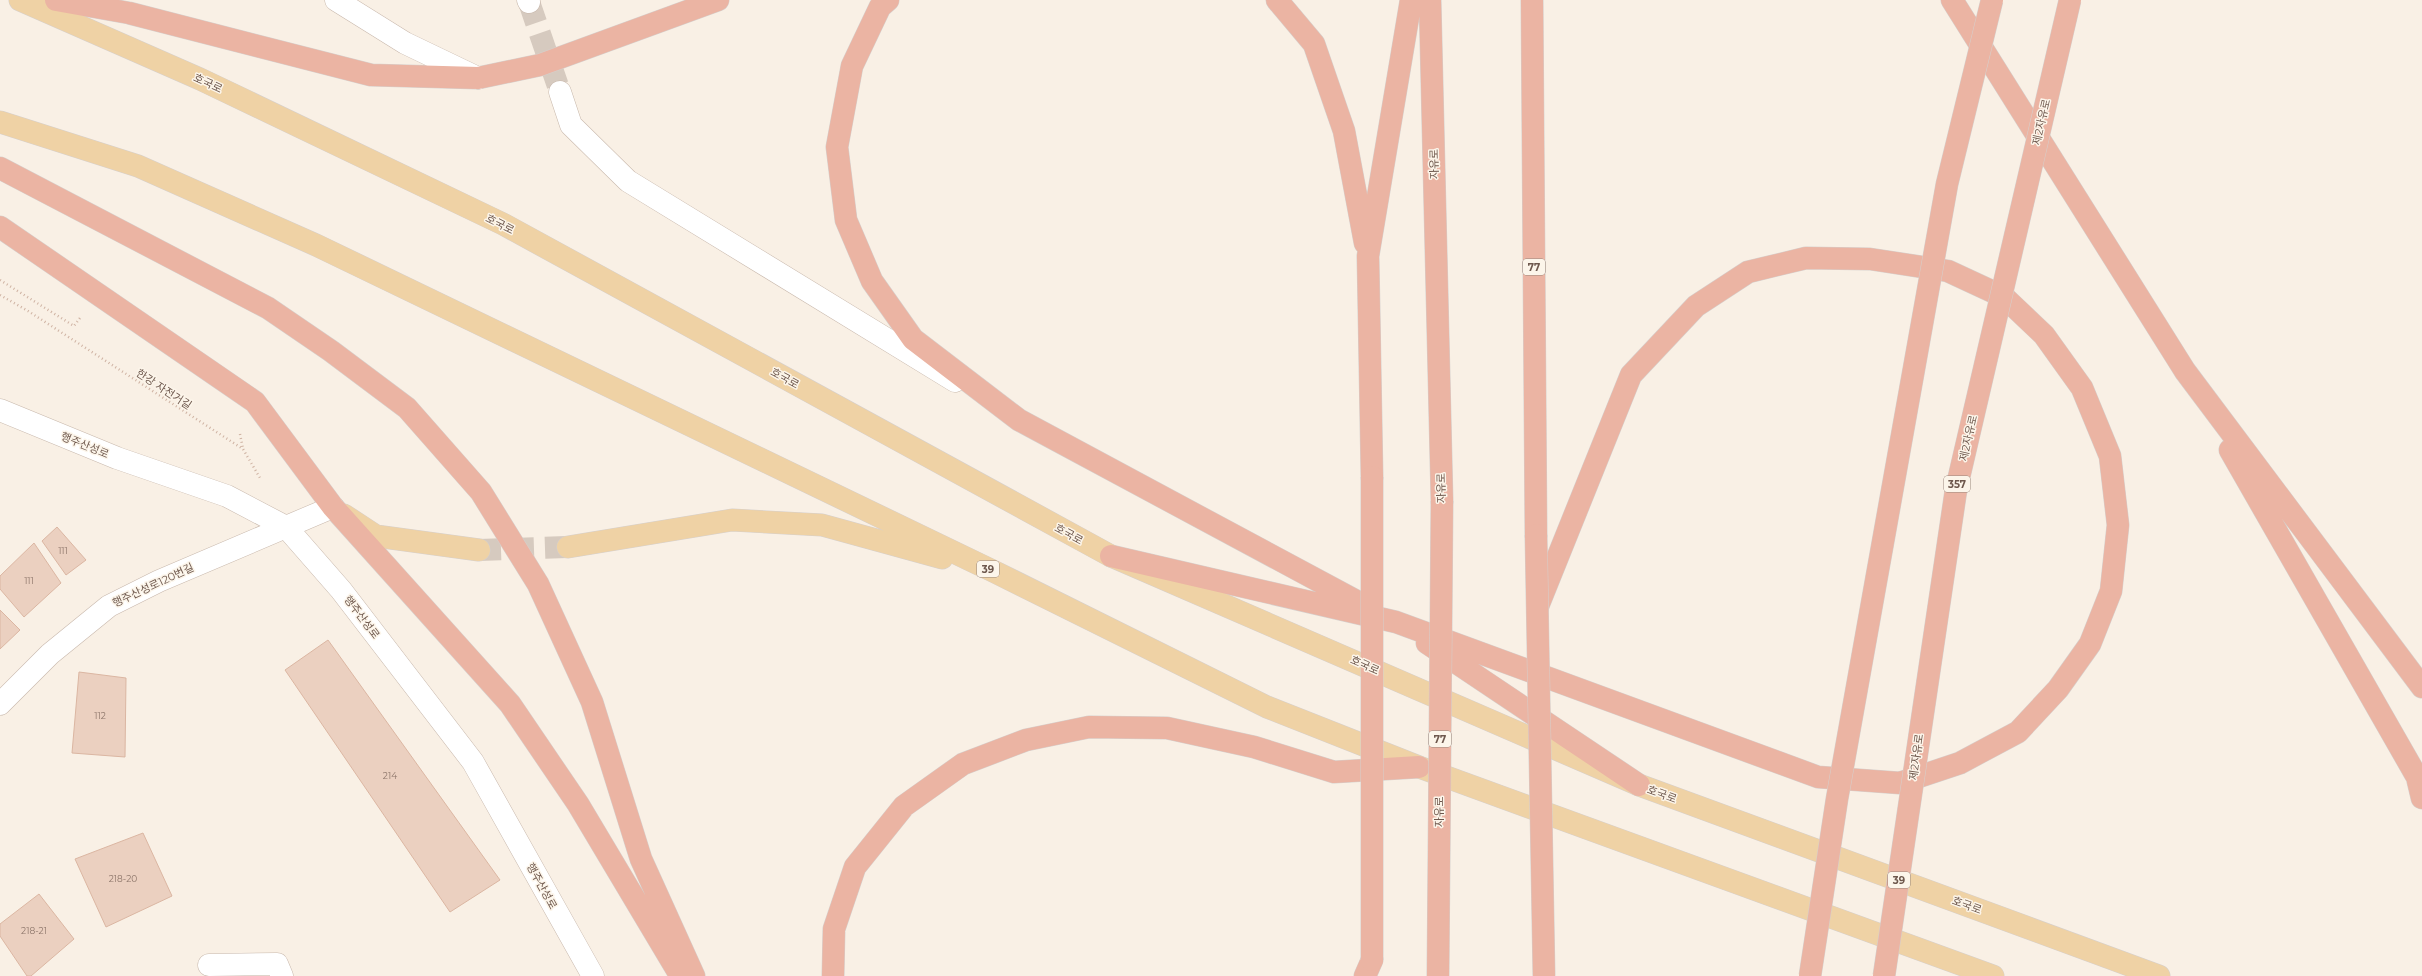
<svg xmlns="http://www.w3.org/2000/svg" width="2422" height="976" font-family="Montserrat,'Noto Sans KR',sans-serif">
<rect width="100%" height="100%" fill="#f9f0e5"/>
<!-- building -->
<path fill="#ebd0c0" stroke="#dbb6a2" d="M57,527L86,560L66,575L42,541Z
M34,543L61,583L24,617L0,589V576Z
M0,610L20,630L0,649Z
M328,640L500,880L450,912L285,670Z
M79,672L126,678L125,757L72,753Z
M143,833L172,896L106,927L75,859Z
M39,894L74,939L31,976H27L0,936V924Z"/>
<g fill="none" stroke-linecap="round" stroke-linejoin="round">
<!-- minor-tunnel -->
<path stroke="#d6cabf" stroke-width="22" stroke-dasharray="22 11" stroke-linecap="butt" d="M529,2L560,92"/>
<!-- major-tunnel -->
<path stroke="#d6cabf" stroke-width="22" stroke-dasharray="22 11" stroke-linecap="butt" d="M479,550L568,547"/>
<!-- minor casing -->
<g stroke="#c8b8ac" stroke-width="23">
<path id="minor" d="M336,0L405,43L478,78
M528,0L529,2
M560,92L571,125L628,181L955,381
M0,410L117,458L227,496L286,527L341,590L473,762L593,976
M0,704L50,654L109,606L159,581L333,507
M209,965L277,964L282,976"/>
</g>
<!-- major casing -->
<g stroke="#d6d0cd" stroke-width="23">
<path id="major" d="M20,0L200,79L503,224L1111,556L1639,785L2159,976
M0,122L138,166L316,245L995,572L1267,707L1419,767L1993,976
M344,515L376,536L479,550
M568,547L732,520L822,525L942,558"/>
</g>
<!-- highway casing -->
<g stroke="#d6d0cd" stroke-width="23">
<path id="highway" d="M56,0L129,13L371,75L478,78L540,65L718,0
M888,0L880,7L852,66L837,147L846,220L872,281L913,339L1019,420L1371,609
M1277,0L1314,44L1344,131L1365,243
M1430,0L1442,501
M1532,0L1536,535
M1952,0L2185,371L2422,687
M0,168L268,308L331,351L407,408L481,492L538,584L592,702L641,859L694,976
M0,227L255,402L333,507L510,704L578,804L680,975
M2230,450L2417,777L2422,798
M1372,477L1368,256L1411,0
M1111,556L1396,622L1818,777L1900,783L1960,763L2018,732L2058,689L2090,644L2111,591L2118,525L2110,456L2082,388L2044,335L2004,297L1948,271L1870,259L1806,258L1748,272L1696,306L1631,375L1538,606
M1427,643L1639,785
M833,976L834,929L855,867L904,806L963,764L1026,740L1089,727L1167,728L1254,747L1334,772L1419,767
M1365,976L1372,960"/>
</g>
<!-- path -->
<path stroke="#cfb3a3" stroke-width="2.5" stroke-dasharray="1 3" stroke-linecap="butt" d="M0,280L74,326L80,318
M0,295L28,311L243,449L260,478
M240,434L243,449"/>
<!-- minor -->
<use href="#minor" stroke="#fff" stroke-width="22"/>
<!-- major -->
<use href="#major" stroke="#efd2a5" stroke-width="22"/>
<!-- highway -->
<use href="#highway" stroke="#ebb4a3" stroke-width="22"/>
<!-- highway-bridge casing -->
<g stroke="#d6d0cd" stroke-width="23" stroke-linecap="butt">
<path id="highway-bridge" d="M1372,477V960
M1536,535L1544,976
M1438,976L1442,501
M1810,976L1837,799L1947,184L1992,0
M1884,976L1956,490L2070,0"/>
</g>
<!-- highway-bridge -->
<use href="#highway-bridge" stroke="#ebb4a3" stroke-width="22"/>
</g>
<g text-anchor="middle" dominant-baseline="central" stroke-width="3" stroke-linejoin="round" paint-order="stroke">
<!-- number labels -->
<g font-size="9" fill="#8d766a">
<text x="63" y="550">111</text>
<text x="29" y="580">111</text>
<text x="100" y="715">112</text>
<text x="390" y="775">214</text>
<text x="123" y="878">218-20</text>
<text x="34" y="930">218-21</text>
</g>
<!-- shield labels -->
<g fill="#fcf5ea" stroke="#99877c" stroke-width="1">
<rect x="1523" y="259" width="22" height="16" rx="3"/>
<rect x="1944" y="476" width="26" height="16" rx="3"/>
<rect x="977" y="561" width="22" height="16" rx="3"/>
<rect x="1429" y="731" width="22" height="16" rx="3"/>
<rect x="1888" y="872" width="22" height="16" rx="3"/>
</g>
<g font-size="10" font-weight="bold" fill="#6e584d">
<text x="1534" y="267">77</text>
<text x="1957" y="484">357</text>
<text x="988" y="569">39</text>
<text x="1440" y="739">77</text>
<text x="1899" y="880">39</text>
</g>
<!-- street labels -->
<g font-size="11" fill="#6e584d" stroke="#fcf5ea">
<text transform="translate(208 83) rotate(25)">호국로</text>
<text transform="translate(2041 122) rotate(-77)">제2자유로</text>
<text transform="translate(1434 164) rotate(-91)">자유로</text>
<text transform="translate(500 224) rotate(27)">호국로</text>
<text transform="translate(785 378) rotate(29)">호국로</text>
<text transform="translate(164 389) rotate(33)">한강 자전거길</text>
<text transform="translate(1968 438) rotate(-77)">제2자유로</text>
<text transform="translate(85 445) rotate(22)">행주산성로</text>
<text transform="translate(1441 488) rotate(-91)">자유로</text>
<text transform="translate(1069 534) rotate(29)">호국로</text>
<text transform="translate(153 585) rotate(-25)">행주산성로120번길</text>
<text transform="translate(362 617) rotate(53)">행주산성로</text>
<text transform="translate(1365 665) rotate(24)">호국로</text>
<text transform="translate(1916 757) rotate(-82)">제2자유로</text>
<text transform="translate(1662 794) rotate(20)">호국로</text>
<text transform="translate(1439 812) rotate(-90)">자유로</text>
<text transform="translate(542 886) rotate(61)">행주산성로</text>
<text transform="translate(1967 905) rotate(20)">호국로</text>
</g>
</g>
</svg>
